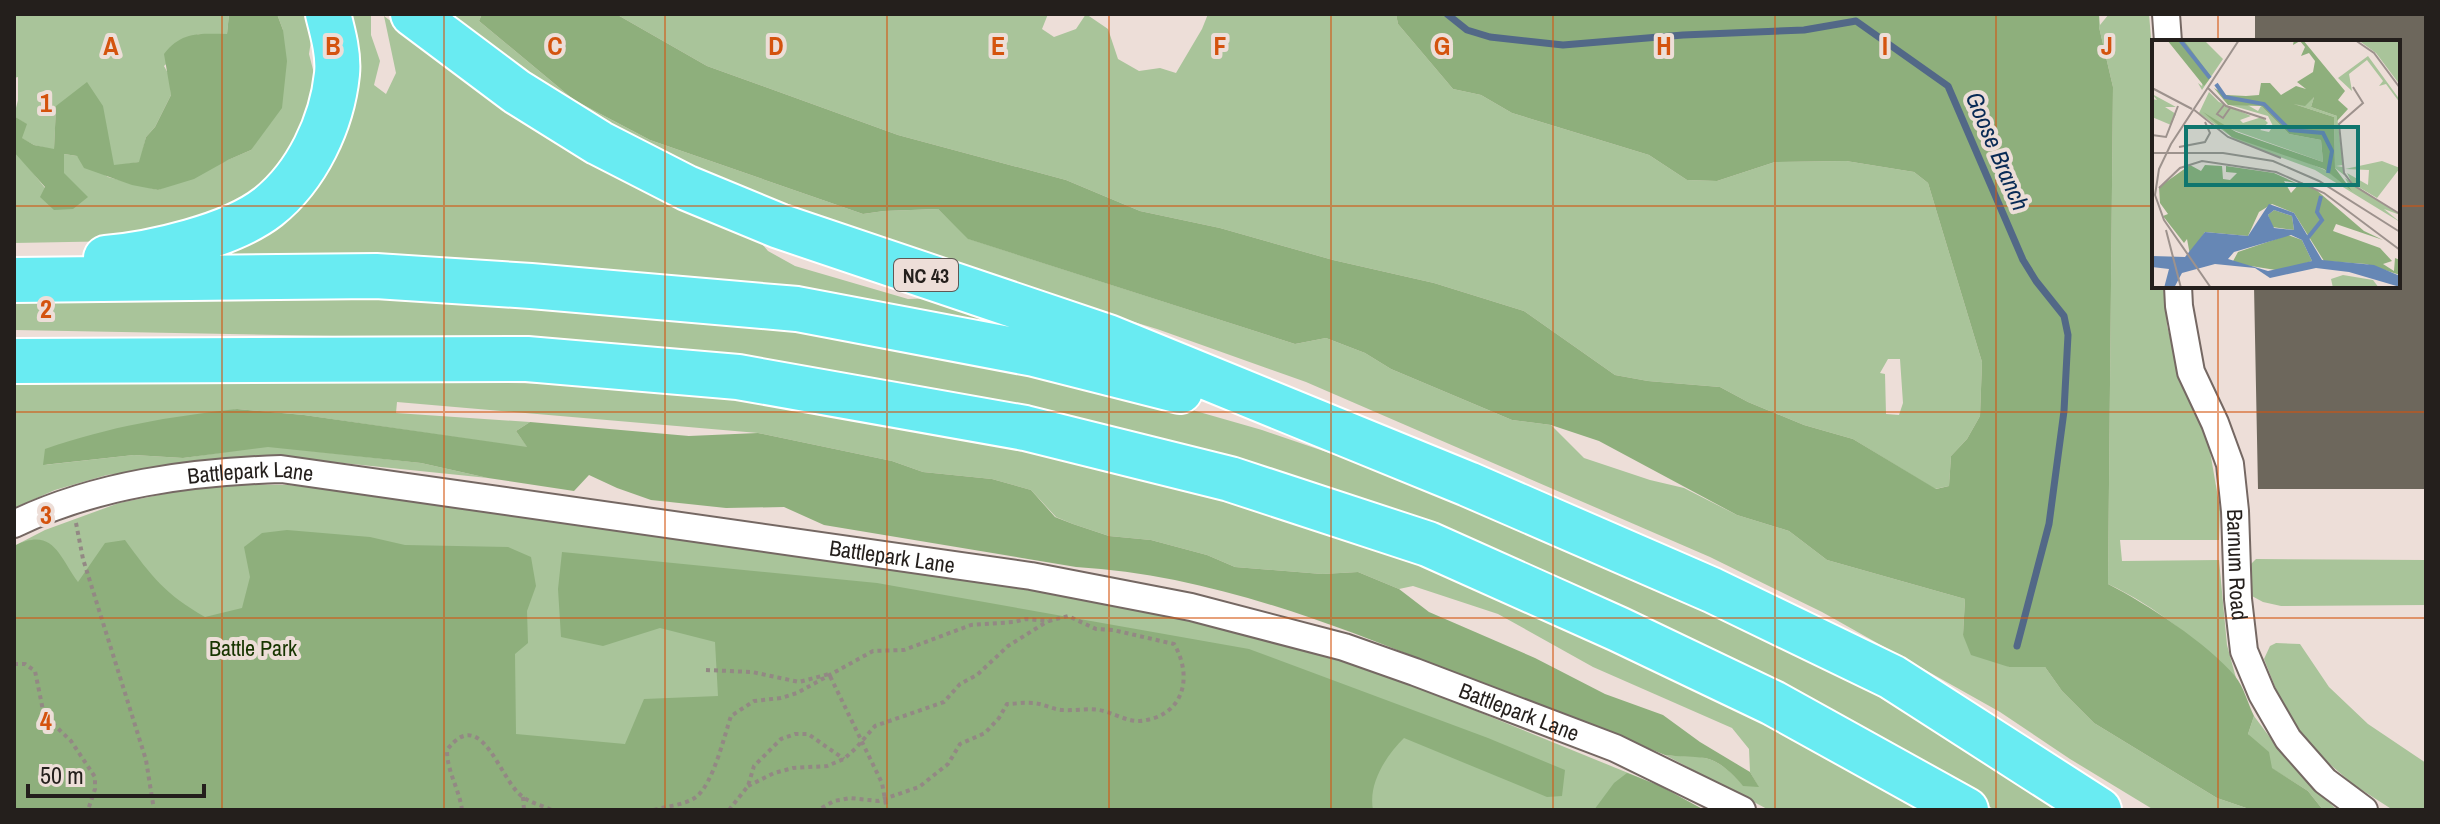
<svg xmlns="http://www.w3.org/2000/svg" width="2440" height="824" font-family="'Archivo Narrow',sans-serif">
<rect width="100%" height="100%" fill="#edded8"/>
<!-- green -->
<path fill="#a9c49a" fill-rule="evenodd" d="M14,14H229L227,34H198L164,66L170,77L171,95L155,127L146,137L140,162L114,166L56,106L54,150L34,145L21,138L26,124L14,116L18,100V77L14,78Z
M277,14H315L309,54L319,93L293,156L239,206L123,241L14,243V152L18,154L45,188L64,173V154L77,156L108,177L158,190L251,150L283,30Z
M347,14H371V35L380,61L374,85L386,94L396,73L384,16L477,87L745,224L768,251L795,266L908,299L937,298L990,306L986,324L189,256L268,216Z
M438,14H482L479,21L574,100L650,140L863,214L884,211L938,209L969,239L1295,344L1326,338L1365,353L1391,369L1512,420L1551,425L1584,458L1650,480L1684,488L1737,515L1789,531L1827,560L1965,599L1963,635L2009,667H2045L2062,691L2094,723L2217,798L2252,810H2154L2070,759L2000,712L1822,612L1710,557L1306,382L1157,329L849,235L635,149Z
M616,14H1048L1042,29L1054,37L1076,29L1086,14L1108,29L1118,59L1139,71L1160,68L1176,73L1202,29L1208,14H1396L1398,24L1453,89L1481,95L1512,113L1649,155L1687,180L1717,181L1775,162L1846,161L1914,172L1928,183L1982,362L1980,416L1967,439L1951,456L1949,486L1935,489L1853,439L1804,425L1748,402L1720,387L1648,381L1615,375L1524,311L1434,283L1333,260L1220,228L1140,211L1066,180L898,135L707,66ZM1888,359H1900L1903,403L1899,415L1886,414L1885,374L1880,373Z
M2099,14L2100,25L2109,14H2149L2154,73V286H2165L2167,326L2181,377L2207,434L2220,509L2219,540H2120L2122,561L2219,560L2227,645L2236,678C2198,642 2156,606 2108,584L2113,87L2099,27Z
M356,294L690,312L1084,379L1262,430L1385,472L1804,653L2002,769L2063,810H1995L1934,771L1335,499L441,338L14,330V301Z
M269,380L582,384L763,399L886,416L1140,473L1380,546L1642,655L1931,810H1769L1665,755C1678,757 1692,755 1705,758C1720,761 1734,775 1743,785L1758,786L1750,772L1749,749L1732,728L1593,667L1498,614L1413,586L1399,589L1358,572L1322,574L1235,567L1207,555L1151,540L1109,536L1073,524L1056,517L1031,490L992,479L923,472L892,461L758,433L397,402L396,413L530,422L516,431L528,448L304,415L237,409L44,465L134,455L183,458L267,446L421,463L488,478L274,456L107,475L55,490L14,508V385Z
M214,484L288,485L357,491L1026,588L1215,625L1386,674L1660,786L1704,810H14V546L45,530L119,503Z
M2256,559L2426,560V605L2281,606L2263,602L2250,595L2248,567Z
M2276,643L2300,644L2329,687L2368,724L2426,763V810H2393L2354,785L2318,754L2285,712L2264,659L2270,646Z
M2254,716L2286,759L2337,810H2323L2308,791L2271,768L2248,734Z"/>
<!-- forest -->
<path fill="#8eaf7c" d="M229,14H277L283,30L287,61L282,108L251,150L228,160L194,179L158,190L132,185L84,168L77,156L64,154V173L88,197L73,209L54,210L40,197L45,187L14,152V116L27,124L22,138L34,145L54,149L56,106L87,82L103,106L114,165L139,162L146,137L155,127L171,95L164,54C182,31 200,34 227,34Z
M482,14H616L707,66L898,135L1066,180L1140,211L1220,228L1333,260L1434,283L1524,311L1615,375L1648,381L1720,387L1748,402L1804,425L1853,439L1936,489L1949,486L1951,456L1967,439L1980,416L1982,362L1928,183L1914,172L1846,161L1775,162L1717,181L1687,180L1649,155L1512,113L1481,95L1453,89L1398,24L1396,14H2099V27L2113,87L2108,584C2147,604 2207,643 2235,676C2244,687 2248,704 2254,716L2248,734L2269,752L2272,768L2308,791L2323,810H2252L2217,798L2094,723L2062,691L2045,667H2009L1971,655L1963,635L1965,599L1827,560L1789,531L1737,515L1599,441L1551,425L1512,420L1391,369L1365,353L1326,338L1295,344L968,239L938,209L884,211L863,214L650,140L574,100L479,21Z
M237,409L304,415L527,447L516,431L530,422L689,436L758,433L892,461L923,472L992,479L1031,490L1055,517L1073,524L1109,536L1151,540L1207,555L1235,567L1322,574L1358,572L1399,589L1429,612L1535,658L1605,694L1663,715L1700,742L1750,772L1759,787L1743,786C1734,775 1720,761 1705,758C1692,756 1678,757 1665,755C1588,723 1509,695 1432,664C1319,618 1199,574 1076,567L824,525L784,507L726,508L651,500L617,488L589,475L574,491L488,478L421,463L268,447L183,458L134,455L43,465L45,449C112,426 167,417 237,409Z
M287,530L370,537L405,545L508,547L531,557L536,586L527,611L528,643L515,654L516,734L625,744L644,699L718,696L715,642L660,628L603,646L561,637L558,589L562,552L877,583L1249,649L1488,738L1565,770L1562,796L1547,797L1404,738C1386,756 1368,783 1373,810H14V546C53,526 59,556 78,582L105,543L125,540C152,577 165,594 205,617L242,608L250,577L244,547L262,533Z
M1627,773L1660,786L1704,810H1594L1614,783Z"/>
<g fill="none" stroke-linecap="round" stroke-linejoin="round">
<!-- stream -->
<path stroke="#526887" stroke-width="7" d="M1447,14L1467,30L1490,37L1563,45L1683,35L1804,30L1856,21L1948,86L2023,260L2036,281L2064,316L2068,335L2064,411L2049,524L2017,646"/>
</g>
<!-- building -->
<path fill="#6d675c" d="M2255,14H2426V489H2258L2254,286H2398V42H2255Z"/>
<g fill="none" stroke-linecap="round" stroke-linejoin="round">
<!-- minor casing -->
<g stroke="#756863" stroke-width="30">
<g id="minor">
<path d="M2166,14L2168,42"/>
<path id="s1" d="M2178,286L2179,306L2191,372L2215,423L2230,464L2235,511L2238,599L2244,651L2262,694L2288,739L2325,781L2364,810"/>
<path id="s2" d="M14,524C97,484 190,472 281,469L1031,576L1191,607L1344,647L1415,672L1615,748L1742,810"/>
</g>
</g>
<!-- motorway casing -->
<g stroke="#fff" stroke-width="48">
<path id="motorway" d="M413,14L517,92L599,143L687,188L779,226L1108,337L1468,484L1712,590L1892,677L2099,810
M106,258C152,254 231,236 268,207C307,176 332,123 337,74C339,55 333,33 328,14
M14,280L376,276L531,286L797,309L1034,354L1180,391
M14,361L527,359L738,377L1025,428L1230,479L1428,544L1618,629L1773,703L1966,810"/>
</g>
<!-- path -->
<path stroke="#938884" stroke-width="4" stroke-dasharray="4 4" stroke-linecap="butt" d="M76,523L83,559L146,760L154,810
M14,664H25L35,671L44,715L71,741L95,777V789L88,810
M706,670L752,672L799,682L829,674L882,783L887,810
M748,786L774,773L793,768L827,766L844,759L856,748L875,726L944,702L960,684L977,675L1008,646L1048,621
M523,797L524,810
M462,810C459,788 447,772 447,750C482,703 500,782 523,797C531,803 543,806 552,810
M654,810C667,806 685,805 696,797C713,784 724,737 731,716L754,701L781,698L797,693L873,651L904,650L971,625L1014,622L1026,619L1049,621L1068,616L1096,629L1113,630L1174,644C1194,678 1183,717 1140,721C1127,722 1112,712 1099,710C1087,708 1074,711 1062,710C1051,709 1042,703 1032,703C1024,702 1015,704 1007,704L999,718L985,733L960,744L948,764L919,787L878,801L850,798L834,801L818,810
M729,810L748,786L754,766L781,739L795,734H808L844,759"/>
<!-- minor -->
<use href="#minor" stroke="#fff" stroke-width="26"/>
<!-- motorway -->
<use href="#motorway" stroke="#69ebf2" stroke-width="44"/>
</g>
<!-- grid -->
<path fill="none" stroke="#d4530e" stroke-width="2" stroke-opacity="0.55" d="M222,14V810M444,14V810M665,14V810M887,14V810M1109,14V810M1331,14V810M1553,14V810M1775,14V810M1996,14V810M2218,14V42M14,206H2154M2398,206H2426M2218,286V810M14,412H2426M14,618H2426"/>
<g text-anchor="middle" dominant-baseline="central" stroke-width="8" stroke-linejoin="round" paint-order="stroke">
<!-- shield labels -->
<rect fill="#edded8" stroke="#605854" stroke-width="2" x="894" y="259" width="64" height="32" rx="6"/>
<g font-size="20" font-weight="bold" fill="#241f1c">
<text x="926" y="275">NC 43</text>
</g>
<!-- street labels -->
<g font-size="22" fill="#241f1c" stroke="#edded8">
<text stroke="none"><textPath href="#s2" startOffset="244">Battlepark Lane</textPath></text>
<text stroke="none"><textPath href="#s2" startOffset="892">Battlepark Lane</textPath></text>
<text stroke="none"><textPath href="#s1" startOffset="288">Barnum Road</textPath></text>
<text stroke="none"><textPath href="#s2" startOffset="1540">Battlepark Lane</textPath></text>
</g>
<!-- park labels -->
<g font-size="22" fill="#173500" stroke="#edded8">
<text x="253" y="648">Battle Park</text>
</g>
<!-- water labels -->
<g font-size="24" font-style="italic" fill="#082a55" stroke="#edded8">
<text transform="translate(1998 151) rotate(67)">Goose Branch</text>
</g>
</g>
<!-- overview -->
<g transform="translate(2152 40)">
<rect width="248" height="248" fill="#edded8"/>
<path d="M32,0H52L71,19L50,50L46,43L50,46L53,32ZM206,0H248V45L224,13ZM216,16L248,60V63L234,44L227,46L231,41L215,20L197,34L200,51L186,38ZM57,52L67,62L99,76L88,80L91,83L110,77L116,83L108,90L117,92L121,86L116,76L78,65L92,63L106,71L109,66L137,94L169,100L171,122L70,86L173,130L198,147L193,138L248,175L232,169L248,182L163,130L85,101L47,73ZM0,54L24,67H13L24,74L19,85L0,77V59L5,60ZM162,57L159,67L185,76L191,125L184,126L191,127L192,135L183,128L182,77L142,64ZM230,121L248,128L225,158L200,143L195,133L216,145L217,130L193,129ZM191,235L221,240L227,248H181L179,239Z" fill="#a9c49a"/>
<path d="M15,0H32L59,37L52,46ZM142,0H151L193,51L186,60L196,69L185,81V76L159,67L162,57L153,66L142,64L182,77L183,128L200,151L172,129L80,97L51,72L84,92L171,122L169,100L137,94L109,66L76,65L62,48L74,55L94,56L107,55L109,43H118L129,55L144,46L154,49L145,42L161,32L163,21L157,13L149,16L153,7L148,1L141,5ZM38,125L49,131L53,125L70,126L71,139L78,140L85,133L74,132V126L122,133L144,143L132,141L139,153L149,142L162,148L212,191L231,200L184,184L181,191L228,208L240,221L231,224L242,231L243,218L248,220V235L214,224L172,221L142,173L120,164L107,172L96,196L53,192L38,215L35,199L32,203L11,176L16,174L8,163L7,147ZM122,170L140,176L142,190L120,187L116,175ZM136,195L150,200L160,221L130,231L80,223L86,212Z" fill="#8eaf7c"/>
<path d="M117,164L142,173L170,220L222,225L248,236V247L197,232L164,228L118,238L103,228L63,224L30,233L22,248H12L17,229L0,227V216L33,217L53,192L96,196ZM122,170L140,176L142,190L122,188L116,175ZM139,195L150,200L160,221L116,231L76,219L82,212Z" fill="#6687b5" fill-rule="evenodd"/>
<path fill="none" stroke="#6687b5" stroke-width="4" d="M28,0L58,38M64,44L73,57L112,64L138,90L171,93L180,111L176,133M154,200L170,180L165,172L169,156"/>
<path fill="none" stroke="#9d928d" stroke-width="2" d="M203,0L222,13L248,48M201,47L211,63L187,84L192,133L201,145L248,174M0,48L40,69M56,48L74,66L114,79M72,65L65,74L71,78L78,68M41,69L76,97L129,118M0,95L14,97L26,66M27,107L53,102L58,93L53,82M0,113H71L121,121L167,141L248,192M7,148L28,128L50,121L124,132L172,153L248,210M14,190L29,248M59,248L12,180L3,155L7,129L19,104L87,0"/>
<path fill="#0f766e" fill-opacity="0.15" stroke="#0f766e" stroke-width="4" d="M34,87H206V145H34Z"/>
<rect width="248" height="248" fill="none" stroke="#241f1c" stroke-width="4"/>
</g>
<g font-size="26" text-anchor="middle" font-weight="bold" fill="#d4530e" stroke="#edded8" stroke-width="8" stroke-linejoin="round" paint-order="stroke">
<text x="111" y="55">A</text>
<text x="333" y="55">B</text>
<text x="555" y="55">C</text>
<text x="776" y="55">D</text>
<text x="998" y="55">E</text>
<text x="1220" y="55">F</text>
<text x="1442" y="55">G</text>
<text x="1664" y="55">H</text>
<text x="1885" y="55">I</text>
<text x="2107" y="55">J</text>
<text x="46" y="112">1</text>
<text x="46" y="318">2</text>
<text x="46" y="524">3</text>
<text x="46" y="730">4</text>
</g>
<!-- border -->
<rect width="2440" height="824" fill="none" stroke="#241f1c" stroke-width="32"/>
<!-- scale -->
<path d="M28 784v12h176v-12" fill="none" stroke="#241f1c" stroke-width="4"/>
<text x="40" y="784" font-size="24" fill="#241f1c" stroke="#edded8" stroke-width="6" paint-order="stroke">50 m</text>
</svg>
